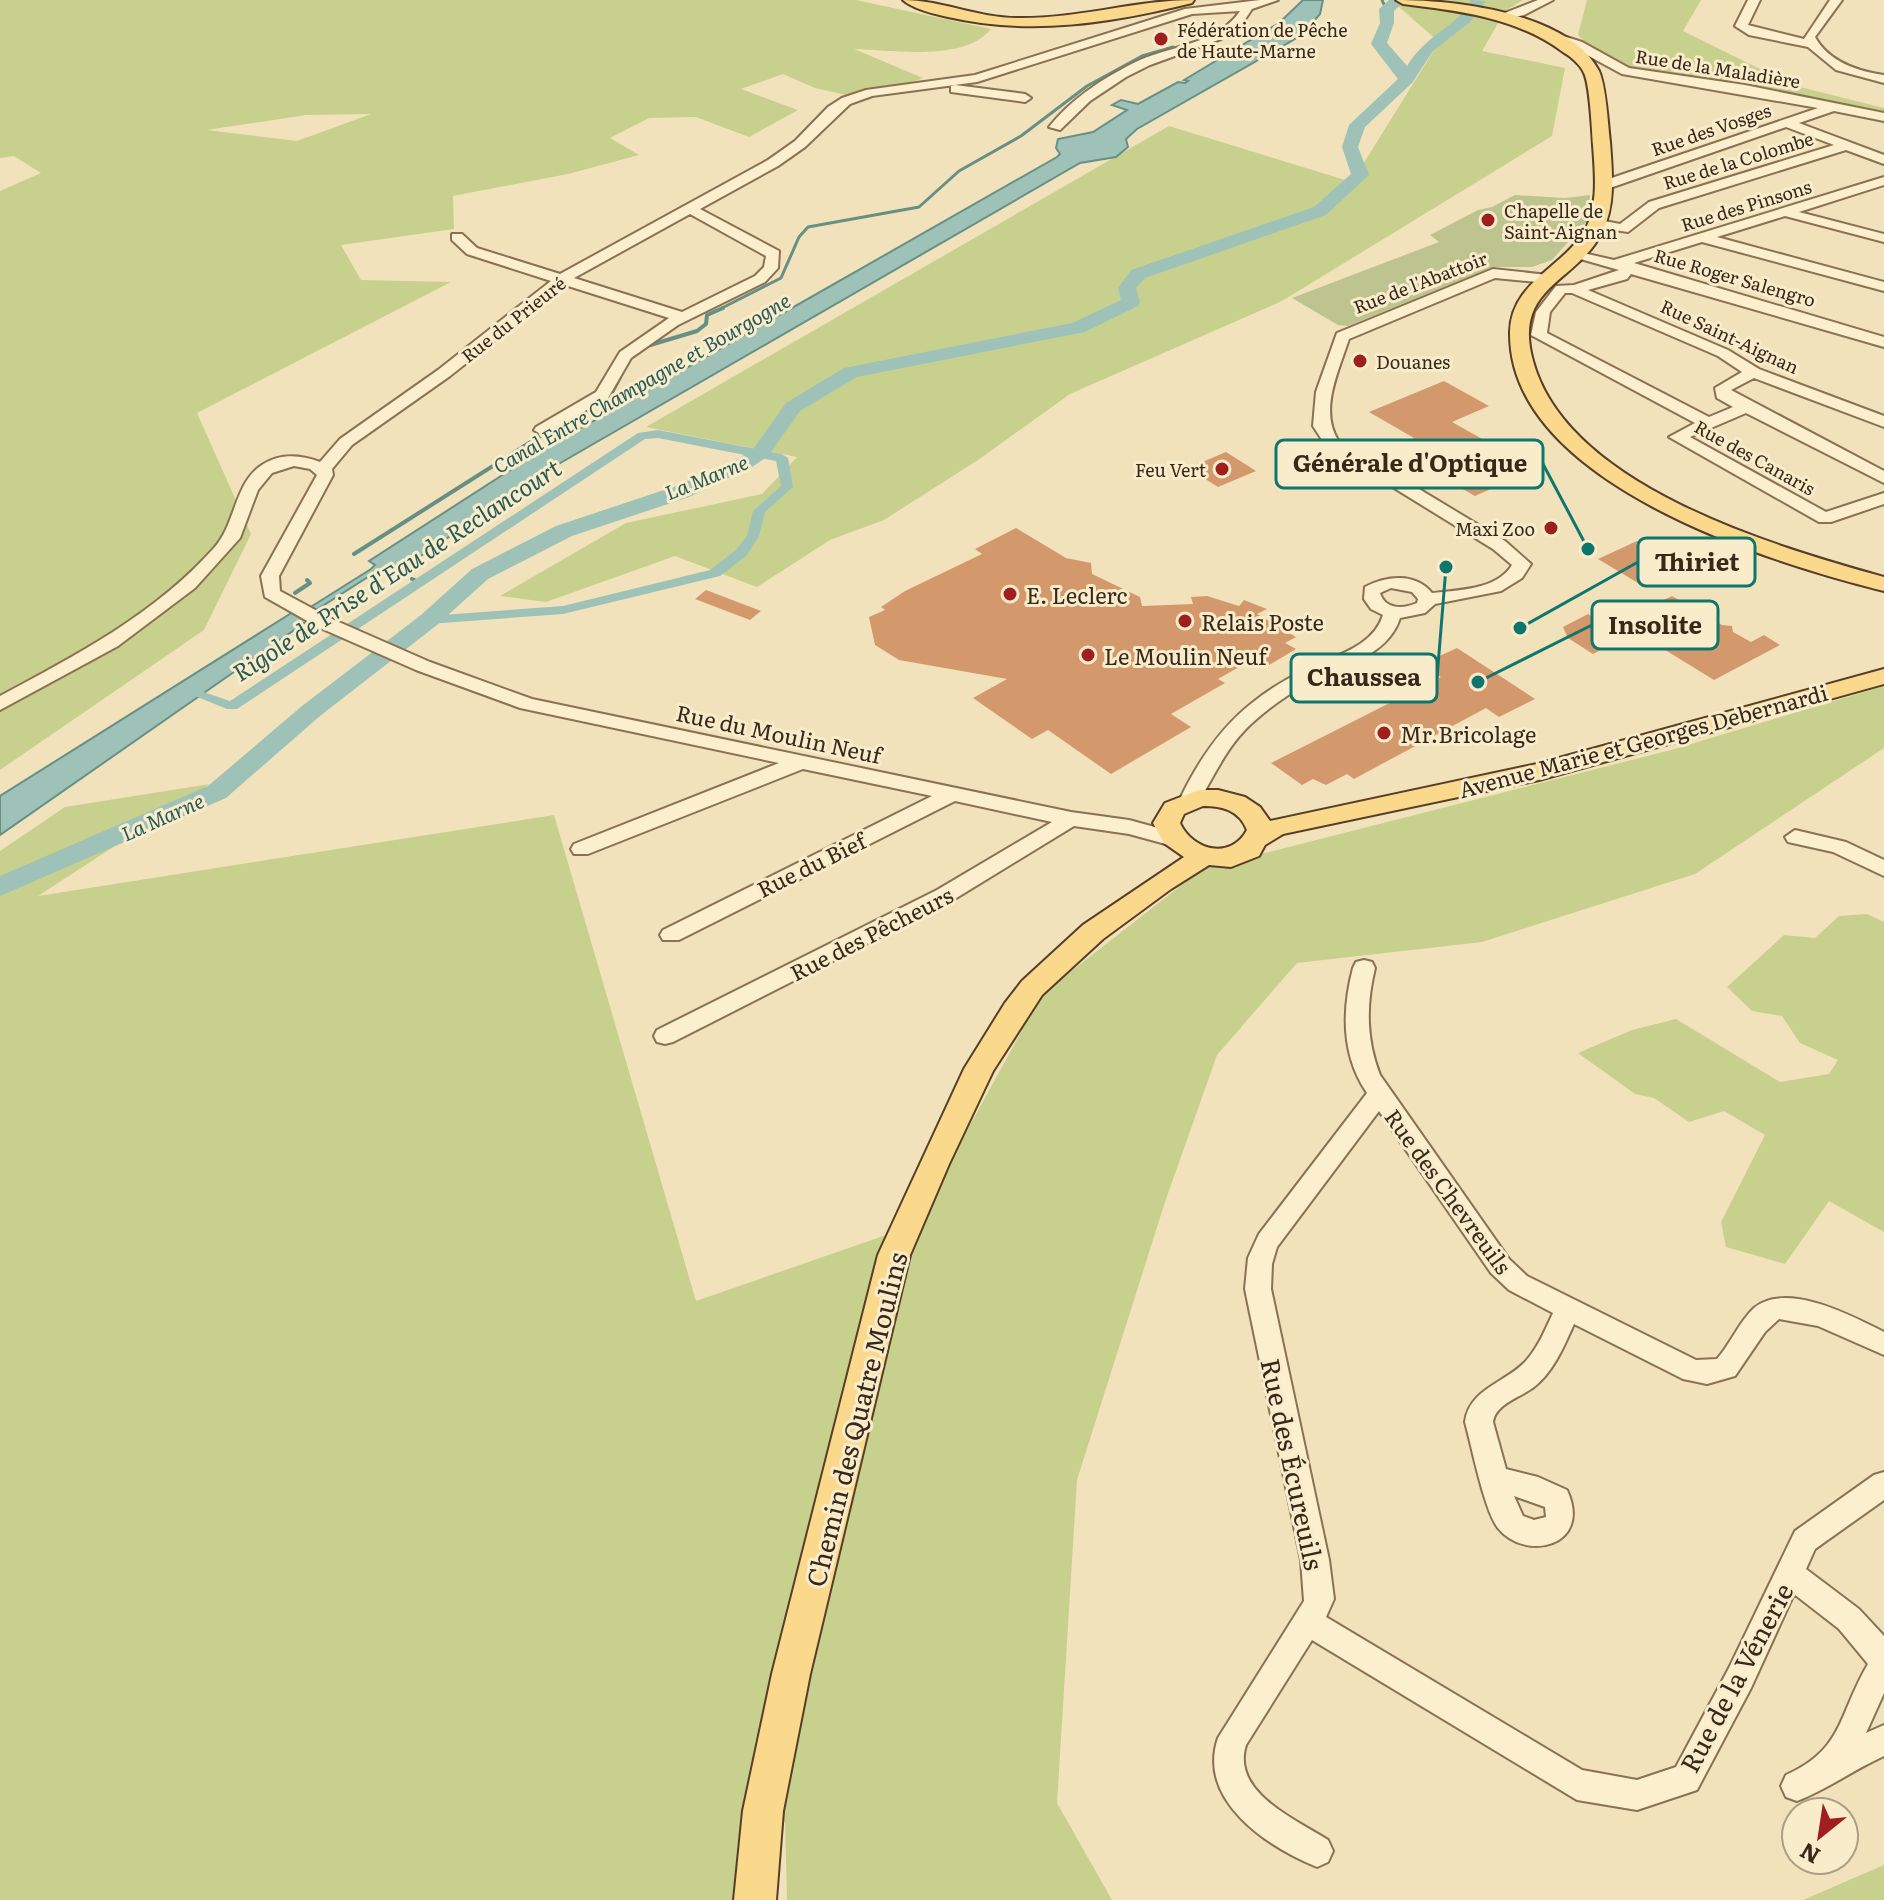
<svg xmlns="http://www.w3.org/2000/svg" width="1884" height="1900" font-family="Literata,serif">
<rect width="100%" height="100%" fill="#f2e2bb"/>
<!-- green -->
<path fill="#c8d08e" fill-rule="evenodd" d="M0,0H856L991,29C965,62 892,50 854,49L923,78L868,100L815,88L783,74L741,89L798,110L749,137L696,117L649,118L610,138L639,155L568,174L453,196L454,229L341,245L361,280L451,282L197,413L251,534L204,630L0,770V191L41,173L14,156L0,158ZM371,114L297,141L207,130L306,115Z
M1391,0H1523L1505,11L1482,51L1565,68L1552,136L1282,301L1070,394L978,460L884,520L830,540L757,587L675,556L546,602L500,596L626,523L762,494L797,457L646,427L1169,126L1352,182L1439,42Z
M1587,0H1701L1683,31L1792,85L1884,108V115L1642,72L1599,56L1578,35Z
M1884,686V748L1695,874L1482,942L1297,963L1217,1055L1165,1202L1077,1480L1057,1803L1112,1900H787L785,1821L743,1900H0V851L65,807L210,784L38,896L554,815L696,1301L915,1225L1042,994L1202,869L1671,750Z
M1867,914L1884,922V1232L1829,1201L1785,1264L1726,1247L1721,1222L1765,1135L1724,1111L1689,1122L1654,1098L1635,1094L1578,1053L1632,1030L1676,1019L1780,1082L1829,1074L1838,1060L1800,1043L1782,1016L1752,1011L1727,987L1784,935L1815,938L1839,916Z
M1884,1865V1900H1803Z"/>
<!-- cemetery -->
<path fill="#bdc48f" d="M1515,195L1565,198L1590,195L1588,220L1552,260L1532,267H1494L1348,326L1338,325L1292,298L1439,242L1430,235L1478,210L1492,207Z"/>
<!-- water -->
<path fill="#9fc2b8" stroke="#669086" stroke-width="2" d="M1303,0H1323L1320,14L1302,35L1137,129L1126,139L1128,147L1116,157L1080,163L550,469L397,572L382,568L307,616L310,619L0,835V796L293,612L301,613L371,569L375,565L369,561L532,456L1057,157L1060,154L1056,148L1058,139L1093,132L1127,110L1112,105L1121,100L1138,104L1178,82L1185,83L1188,81L1184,80L1279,23Z"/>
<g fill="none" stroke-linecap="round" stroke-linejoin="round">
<!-- stream-far1 -->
<path stroke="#669086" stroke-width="3" d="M1382,0L1386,9
M718,310L781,278L799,237L808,227L919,207L959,171L1021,136L1087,86L1142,56L1173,47"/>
<!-- stream -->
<path stroke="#669086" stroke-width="4" d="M647,346L697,331L706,324L707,315L723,308
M586,411L609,398L620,377
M354,554L545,433
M412,579L422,583
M295,593L310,583L307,580"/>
<!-- canal -->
<path fill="#9fc2b8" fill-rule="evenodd" d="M658,430L782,454L788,458L793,487L765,512L759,536L746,556L720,576L563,614L429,624L422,620L429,616L563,606L710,570L736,550L747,536L753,511L781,486L776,461L658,438L645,439L237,709H227L185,692L192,688L230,701L638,433Z"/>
<!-- river -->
<path fill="#9fc2b8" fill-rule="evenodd" d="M1389,0H1406L1394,11V23L1387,43L1407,66C1426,35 1452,29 1471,3L1469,0L1486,1L1470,22L1433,51L1412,83L1365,127L1358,147L1369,175L1326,215L1145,278L1136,288L1140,302L1138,306L1085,332L857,377L800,411L768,456L752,467L689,497L572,536L488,579L437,625L320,716L226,798L0,896V876L208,786L302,706L421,615L472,569L556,526L673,487L738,459L754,448L786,403L844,368L1072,323L1121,300L1118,288L1131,270L1314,207L1351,174L1342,147L1349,125L1398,79L1371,44L1380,23L1379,9Z"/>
</g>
<!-- building -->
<path fill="#d4986d" d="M1444,381L1489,406L1452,422L1536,469L1475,496L1438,475L1431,477L1409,464L1416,462L1392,448L1414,438L1369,412Z
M1226,452L1256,471L1218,487L1188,468Z
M1016,528L1066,558L1091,563L1092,574L1140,597L1142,606L1193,604L1191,597L1207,596L1239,606L1244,600L1267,609L1257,614L1296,637L1285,643L1296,649L1269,665L1263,661L1253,667L1246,663L1218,679L1225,683L1171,714L1191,727L1111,774L1048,730L1032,739L973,698L1007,679L899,660L875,645L869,617L885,610L881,607L905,591L982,554L975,549Z
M1637,541L1682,567L1643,586L1598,559Z
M706,590L761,611L750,620L695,599Z
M1672,596L1722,625L1732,626L1733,632L1751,642L1764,635L1780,645L1714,680L1636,632L1593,654L1568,638L1563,627L1588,614L1609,627Z
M1457,648L1535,699L1499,717L1486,708L1354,779L1347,774L1326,785L1313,779L1302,785L1271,763L1441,677L1422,664Z"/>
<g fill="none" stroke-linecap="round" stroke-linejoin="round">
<!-- minor casing -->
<g stroke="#8a7153" stroke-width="4">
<path id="minor" d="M1260,0H1278L1252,9L1244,21L1221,39L1150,65L1126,77L1090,101L1060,130L1049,127C1072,98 1106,76 1140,60C1172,46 1219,43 1240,11L1192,14L977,82L872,96L850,104L805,147L778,166L700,209L779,251L778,268L765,282L678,325L631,358L608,398L542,435L534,430L536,427L596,392L620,352L669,318L565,285L450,376L352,445L332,469L333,475L279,576L280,591L332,619L430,662L532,699L1071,812L1129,820L1180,834L1183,839L1180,844L1173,846L1129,834L1074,826L953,900L673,1042L665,1044L657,1042L654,1036L657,1030L937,890L1052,822L955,801L679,940H663L660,935L663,930L932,796L803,769L588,854H574L571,849L574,844L779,763L520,708L416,670L318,627L265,597L261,576L317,475L310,469L294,466L272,473L258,490L240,538L195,588L118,646L0,710V696C77,655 155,614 214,548C236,524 234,483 262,465C280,453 301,455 320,462L340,439L438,370L551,281L467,254L452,240V234H462L477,248L560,274L768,160L795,141L828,107L842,98L866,90L975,75L1185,9ZM690,214L766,256L764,267L755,276L682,312L574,278Z
M1538,0H1553L1524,15L1503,20L1497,16Z
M1748,0H1760L1748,25L1804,39L1830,0H1842L1815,37C1829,62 1857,71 1884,75V83L1836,70L1808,47L1749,35L1735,26Z
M1557,34L1582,42L1629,68L1745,85L1884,113V121L1834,111L1799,123L1884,155V164L1846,150L1659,208L1628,232L1594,227L1592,224L1599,220L1620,224L1649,202L1834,145L1786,127L1607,189H1597V183L1818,108L1622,74L1574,48L1553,41V35Z
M955,85L1025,94L1031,98L1025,102L951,92V86Z
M1884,177V185L1799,212L1884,234V242L1785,216L1717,237L1884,282V291L1702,242L1634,263L1884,337V347L1631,274L1627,279L1588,290L1728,350L1759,369L1884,416V427L1754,378L1731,390L1884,471V483L1746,413L1690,437L1826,512L1884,493V504L1831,522H1819L1669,437L1695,423L1531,335L1536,312L1556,286L1574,285L1619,270L1570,256V250L1614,260ZM1565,293H1572L1718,356L1742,372L1715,388L1717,398L1733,407L1709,417L1547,333L1550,312Z
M1493,269L1548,275L1555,279L1548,283L1495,278L1349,339C1339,370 1319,410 1338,440L1505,541L1531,564L1522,578L1501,591L1435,604L1425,613L1400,618C1388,657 1338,667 1307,684C1287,695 1268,708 1251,724C1226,747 1214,777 1196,806H1182L1179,801C1197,763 1219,729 1252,703C1268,690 1286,679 1305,670C1332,656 1373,648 1383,615L1371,609L1364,599L1365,587C1386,576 1415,572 1432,593C1458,590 1497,590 1512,565L1493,549L1326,446L1313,426L1316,392L1337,333ZM1391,588L1412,592L1418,599L1417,603C1404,609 1385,610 1380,593Z
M1795,830L1846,842L1884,860V876L1833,852L1788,842L1785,837Z
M1364,960L1372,962L1375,968C1366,1005 1366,1039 1380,1075L1509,1259L1527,1276L1696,1360L1717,1359C1731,1343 1739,1322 1754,1308C1787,1281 1852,1316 1884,1332V1355L1818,1326L1779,1319L1765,1332L1735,1376L1707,1384L1683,1379L1574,1324C1564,1346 1554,1371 1534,1387C1521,1397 1495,1404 1493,1422L1506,1469L1538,1477L1567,1490C1593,1547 1525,1562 1498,1528C1484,1510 1472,1447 1465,1422C1469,1389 1505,1383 1525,1362C1538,1348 1545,1330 1553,1313L1509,1290L1491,1273L1379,1111L1277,1247L1272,1264L1271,1289L1329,1560L1334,1599L1326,1617L1582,1770L1637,1780L1676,1767L1729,1668L1795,1531L1874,1475L1884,1472V1500L1815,1549L1806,1569L1859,1609L1884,1636V1693L1866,1733L1884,1725V1756C1853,1770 1828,1789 1797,1801L1786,1797L1781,1786L1786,1775C1844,1749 1838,1715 1868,1664L1839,1629L1794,1594L1751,1688L1697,1790L1637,1810L1577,1800L1312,1640L1246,1745C1231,1792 1295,1819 1328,1840L1333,1851L1328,1862L1317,1867C1266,1846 1197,1800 1218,1738L1304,1601L1301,1560L1245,1289L1248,1258L1259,1234L1367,1093C1341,1055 1342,1010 1353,968L1356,962ZM1514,1496L1545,1507L1546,1517L1534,1520L1523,1516Z"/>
</g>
<!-- major casing -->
<g stroke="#573e28" stroke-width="4">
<path id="major" d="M903,0C941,0 978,18 1017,18C1079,19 1135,0 1194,0L1192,3C1111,23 1031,36 948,17C934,14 913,9 903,0Z
M1396,0C1453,0 1569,12 1599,71C1606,86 1608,125 1610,142C1612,171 1616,205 1602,232C1577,283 1512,286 1533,361C1567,486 1773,546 1884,577V591C1768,562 1508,482 1510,332C1511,283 1560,269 1583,233C1599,209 1595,173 1593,145C1592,130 1590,85 1584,73C1581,65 1570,56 1563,52C1516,17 1459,11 1403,4Z
M1884,669V684L1539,780L1283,834L1265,845L1259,856L1231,867L1209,865L1171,889L1103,939L1042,995L993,1071L949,1164L910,1255L810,1674L783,1811L776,1900H734L743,1811L772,1674L878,1255L964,1069L1005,1003L1022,981L1083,925L1184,857L1164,843L1153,823L1165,803L1199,790H1218L1245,797L1260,807L1270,821L1537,764ZM1203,806C1222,806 1239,810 1247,830C1231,860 1193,851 1180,823L1184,814Z"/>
</g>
<!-- minor -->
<use href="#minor" fill="#fcefce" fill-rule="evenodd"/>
<!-- major -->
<use href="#major" fill="#fad98d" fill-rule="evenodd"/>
</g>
<!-- markers -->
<g fill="#9f1e1e" stroke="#f9eccb" stroke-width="3">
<circle cx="1161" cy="39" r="8"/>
<circle cx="1488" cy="220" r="8"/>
<circle cx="1360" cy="361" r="8"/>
<circle cx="1222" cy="469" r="8"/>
<circle cx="1551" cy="528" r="8"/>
<circle cx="1010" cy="594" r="8"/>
<circle cx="1185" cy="621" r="8"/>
<circle cx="1088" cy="655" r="8"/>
<circle cx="1384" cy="733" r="8"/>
</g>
<g text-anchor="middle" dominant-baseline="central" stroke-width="6" stroke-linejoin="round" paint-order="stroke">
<!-- far-poi labels -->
<g font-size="18" fill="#38281a" stroke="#f9eccb" text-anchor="start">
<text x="1177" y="29">Fédération de Pêche<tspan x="1177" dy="21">de Haute-Marne</tspan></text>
<text x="1504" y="210">Chapelle de<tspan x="1504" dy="21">Saint-Aignan</tspan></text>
<text x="1376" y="361">Douanes</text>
<text x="1206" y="469" text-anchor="end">Feu Vert</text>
<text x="1535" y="528" text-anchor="end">Maxi Zoo</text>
</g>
<!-- far-street labels -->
<g font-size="18" fill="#38281a" stroke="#f9eccb">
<text transform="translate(1718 68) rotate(9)">Rue de la Maladière</text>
<text transform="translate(1711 129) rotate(-19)">Rue des Vosges</text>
<text transform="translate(1738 160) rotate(-17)">Rue de la Colombe</text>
<text transform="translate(1746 205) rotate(-17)">Rue des Pinsons</text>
<text transform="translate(1735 277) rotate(16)">Rue Roger Salengro</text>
<text transform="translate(1420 282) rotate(-21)">Rue de l'Abattoir</text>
<text transform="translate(513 319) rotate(-38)">Rue du Prieuré</text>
<text transform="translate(1730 336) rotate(25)">Rue Saint-Aignan</text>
<text transform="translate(1755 457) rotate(29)">Rue des Canaris</text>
</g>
<!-- far-water labels -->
<g font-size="20" font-style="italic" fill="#275956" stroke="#f9eccb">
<text transform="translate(641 382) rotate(-30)">Canal Entre Champagne et Bourgogne</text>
<text transform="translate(706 476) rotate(-22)">La Marne</text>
<text transform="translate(162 816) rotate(-24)">La Marne</text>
</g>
<!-- poi labels -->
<g font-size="22" fill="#38281a" stroke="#f9eccb" text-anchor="start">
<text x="1026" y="594">E. Leclerc</text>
<text x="1201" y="621">Relais Poste</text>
<text x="1104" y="655">Le Moulin Neuf</text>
<text x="1400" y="733">Mr.Bricolage</text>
</g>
<!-- street labels -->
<g font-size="22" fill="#38281a" stroke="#f9eccb">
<text transform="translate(779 733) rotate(12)">Rue du Moulin Neuf</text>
<text transform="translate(1643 740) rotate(-15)">Avenue Marie et Georges Debernardi</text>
<text transform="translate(811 864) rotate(-26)">Rue du Bief</text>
<text transform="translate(871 933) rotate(-27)">Rue des Pêcheurs</text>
<text transform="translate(1449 1191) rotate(54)">Rue des Chevreuils</text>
</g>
<!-- water labels -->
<g font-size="24" font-style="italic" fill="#275956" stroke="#f9eccb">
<text transform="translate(396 569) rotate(-33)">Rigole de Prise d'Eau de Reclancourt</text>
</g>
<!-- near-street labels -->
<g font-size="26" fill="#38281a" stroke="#f9eccb">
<text transform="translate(855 1419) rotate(-76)">Chemin des Quatre Moulins</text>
<text transform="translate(1294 1464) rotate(78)">Rue des Écureuils</text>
<text transform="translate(1735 1677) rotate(-62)">Rue de la Vénerie</text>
</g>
</g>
<!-- callouts -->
<path fill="none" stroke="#0f766e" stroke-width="3" d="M1588 549L1543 464M1520 628L1638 562M1478 682L1592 625M1446 567L1437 678"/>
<g fill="#0f766e" stroke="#f9eccb" stroke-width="3">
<circle cx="1588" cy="549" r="8"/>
<circle cx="1520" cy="628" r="8"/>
<circle cx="1478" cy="682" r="8"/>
<circle cx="1446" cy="567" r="8"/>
</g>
<g fill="#f9eccb" stroke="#0f766e" stroke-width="3">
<rect x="1276" y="440" width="267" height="48" rx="8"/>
<rect x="1638" y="538" width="117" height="48" rx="8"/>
<rect x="1592" y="601" width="126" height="48" rx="8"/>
<rect x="1291" y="654" width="146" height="48" rx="8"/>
</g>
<g font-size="24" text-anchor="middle" font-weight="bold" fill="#38281a">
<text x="1410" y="472">Générale d'Optique</text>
<text x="1697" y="571">Thiriet</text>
<text x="1655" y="634">Insolite</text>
<text x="1364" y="686">Chaussea</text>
</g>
<!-- north arrow -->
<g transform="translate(1820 1836) rotate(210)"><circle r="38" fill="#f9eccb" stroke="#ac9e84" stroke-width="2"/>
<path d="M0-6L14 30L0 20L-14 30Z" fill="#9f1e1e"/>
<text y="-12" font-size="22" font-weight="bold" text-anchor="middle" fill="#38281a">N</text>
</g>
</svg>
